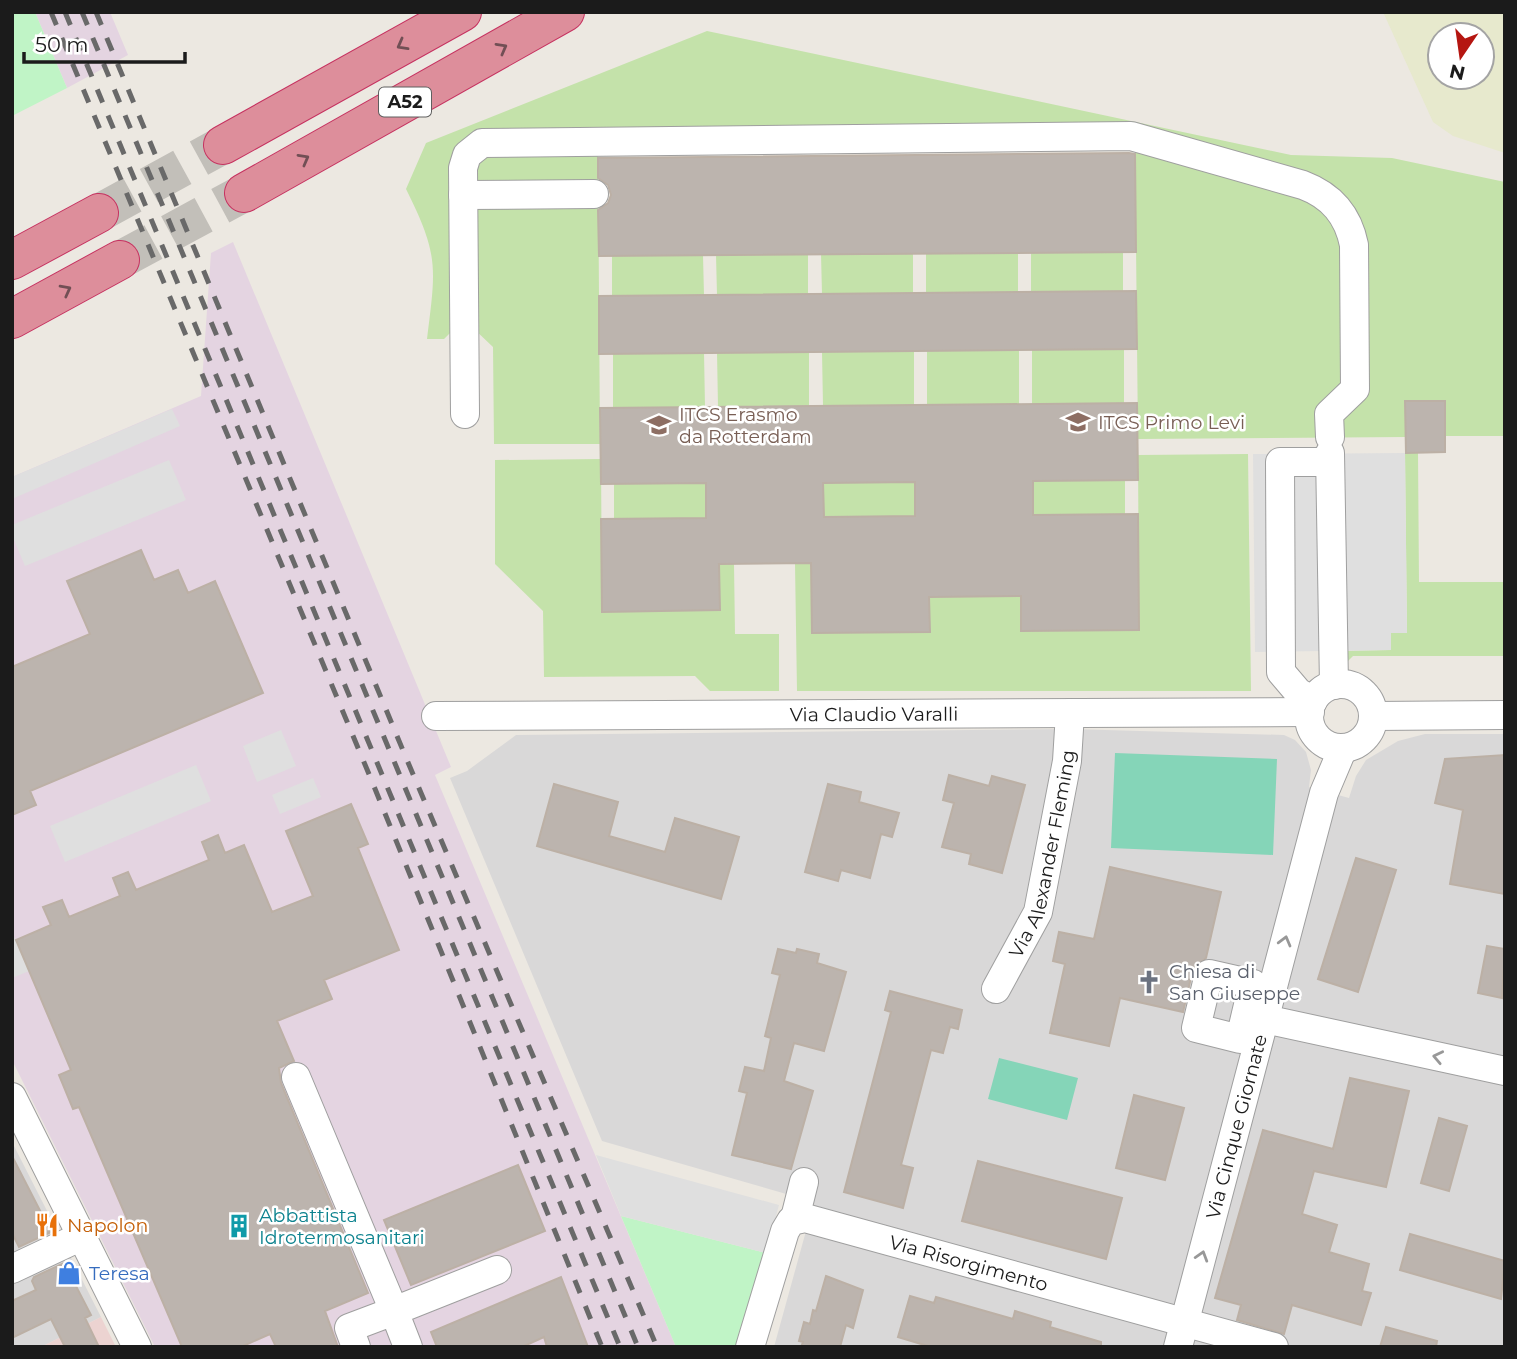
<svg xmlns="http://www.w3.org/2000/svg" width="1517" height="1359" font-family="Montserrat,sans-serif">
<rect width="100%" height="100%" fill="#ece8e1"/>
<!-- residential -->
<path fill="#d9d8d8" d="M1070,729L1284,735L1295,740L1306,752L1311,770L1309,787L1349,798L1356,776L1366,760L1398,741L1425,734H1505V1347H774L814,1202L602,1141L450,778L467,771L516,735Z
M13,1144L101,1317L41,1347H12Z"/>
<!-- commercial -->
<path fill="#ecd3d1" d="M101,1317L116,1347H41Z"/>
<!-- industrial -->
<path fill="#e4d4e1" d="M35,12H110L128,55L67,88Z
M233,242L451,767L435,775L676,1347H155L12,1060V477L201,396L211,253Z"/>
<!-- farmland -->
<path fill="#e7e9cd" fill-rule="evenodd" d="M1383,12H1505V153L1453,136L1433,122ZM1440,35H1482V77H1440Z"/>
<!-- grass -->
<path fill="#c4e2aa" d="M707,31L1291,155L1392,158L1505,182V436H1445V401H1406V437L1138,439L1135,146L598,150L600,444H494L493,347L472,327H456L444,339H427C436,267 439,255 406,189L426,143Z
M1123,252V291L1031,292V253Z
M926,253H1018V292L926,293Z
M808,254V294L717,295L716,255Z
M821,254H913V293L822,294Z
M703,255L704,295L612,296V256Z
M1124,349V404H1032V350Z
M1019,350V404L927,405V351Z
M809,351V406L718,407L717,352Z
M914,351V405L823,406L822,352Z
M704,352L705,407L613,408V353Z
M1405,453H1418L1419,582H1505V656H1353L1345,664L1340,651L1391,650V633H1407Z
M1248,454L1251,691H797L795,564L811,563L812,633L929,632V597L1021,596L1022,631L1139,630L1138,455Z
M601,459L602,611L719,610V564H734L735,634H779V691H710L695,676L544,677L543,611L495,564V460Z
M1033,473L1048,481L1125,480V515H1033Z
M705,476L706,518L614,519V484H690Z
M915,482V516L824,517L823,483Z"/>
<!-- park -->
<path fill="#c0f4c6" d="M12,12H35L67,88L12,116Z
M621,1216L766,1253L739,1347H676Z"/>
<!-- pitch -->
<path fill="#85d5b8" d="M1115,753L1277,759L1273,855L1111,848Z
M999,1058L1078,1078L1067,1120L988,1099Z"/>
<!-- parking -->
<path fill="#dfdfdf" d="M172,409L180,426L12,499V477Z
M1405,453L1407,633H1391V650L1255,652L1253,454Z
M169,460L186,500L25,566L12,535V525Z
M281,730L296,766L257,782L243,746Z
M196,765L211,801L65,862L50,826Z
M313,778L321,797L280,814L272,795Z
M12,932L29,971L12,978Z
M596,1155L779,1205L766,1253L621,1216Z"/>
<!-- building -->
<path fill="#bcb4ae" stroke="#bcb0a5" stroke-width="2" fill-rule="evenodd" d="M1129,153L1135,154L1136,252L599,256L598,210L608,203L611,195L608,185L598,178V158Z
M1136,291L1137,349L599,354V296Z
M1405,401H1445V452L1406,453Z
M1137,403L1138,480L1033,481V515L1138,514L1139,630L1021,631V596L929,597L930,632L812,633L811,563L719,564L720,610L602,612L601,519L706,518V483L601,484L600,408ZM915,482V516L824,517L823,483Z
M141,550L154,580L178,570L188,593L215,581L263,693L30,791L36,805L12,815V667L90,634L67,581Z
M1505,755V894L1450,884L1463,810L1435,803L1445,759Z
M949,775L989,786L992,776L1025,785L1002,873L969,864L971,854L942,847L954,803L943,800Z
M554,784L618,802L609,836L665,852L675,818L739,837L721,899L537,846Z
M828,784L861,792L859,802L899,813L892,837L881,834L870,878L841,870L838,881L805,872Z
M351,804L368,844L358,848L399,950L324,980L332,999L277,1021L294,1061L279,1068L281,1083L368,1293L325,1311L338,1347H276L270,1334L241,1347H182L79,1107L73,1109L59,1075L71,1070L16,940L51,925L43,907L62,900L69,917L120,896L113,878L128,872L136,890L209,860L202,842L218,835L225,853L244,845L272,912L313,896L286,831Z
M1356,858L1396,870L1358,992L1318,979Z
M1110,867L1221,892L1206,958L1193,969L1183,1012L1120,998L1109,1046L1050,1033L1065,964L1053,961L1059,932L1094,939Z
M1487,946L1505,949L1502,998L1478,993Z
M778,949L796,953L797,949L819,954L817,963L846,972L824,1051L794,1043L784,1081L813,1091L791,1169L732,1155L747,1093L739,1091L745,1067L764,1071L771,1038L765,1036L780,975L772,973Z
M890,991L962,1010L958,1029L950,1027L943,1053L931,1050L901,1165L913,1168L903,1208L844,1192L891,1012L885,1010Z
M1350,1078L1409,1091L1386,1187L1314,1171L1302,1214L1337,1225L1329,1252L1369,1264L1362,1291L1371,1293L1361,1325L1292,1305L1284,1334L1237,1320L1241,1305L1215,1298L1263,1130L1333,1149Z
M1134,1095L1184,1108L1165,1180L1116,1168Z
M1439,1118L1467,1126L1449,1191L1421,1183Z
M12,1156L51,1232L19,1247L12,1233Z
M978,1161L1122,1198L1106,1259L962,1221Z
M518,1165L545,1231L411,1285L384,1220Z
M1410,1234L1505,1261L1501,1299L1400,1270Z
M64,1263L91,1315L85,1318L99,1347H65L51,1319L12,1338V1301L36,1290L32,1281L34,1277Z
M826,1276L863,1290L853,1328L846,1325L840,1347H801L803,1342L799,1341L804,1322L810,1324L813,1310L816,1311Z
M561,1277L588,1347H547L544,1337L522,1347H437L431,1332Z
M910,1296L934,1303L936,1297L1013,1319L1015,1311L1051,1322L1050,1327L1101,1342V1347H931L898,1337Z
M1386,1327L1437,1341L1436,1347H1380Z"/>
<g fill="none" stroke-linecap="round" stroke-linejoin="round">
<!-- highway-tunnel -->
<path stroke="#c2bfb9" stroke-width="38" stroke-dasharray="38 19" stroke-linecap="butt" d="M99,213L223,145
M120,260L244,193"/>
<!-- minor casing -->
<g stroke="#9f9f9f" stroke-width="30">
<g id="minor">
<path d="M463,195L594,194"/>
<path d="M465,414L463,168L467,155L482,143L1131,136L1303,185C1332,196 1348,215 1354,245L1355,389L1329,414L1330,437"/>
<path d="M1330,453L1334,685"/>
<circle cx="1341" cy="716" r="32"/>
<path d="M1313,701L1298,692L1281,672L1280,462H1330"/>
<path id="s1" d="M436,716L1310,712"/>
<path d="M1373,716L1505,715"/>
<path d="M1209,974L1253,984L1240,1039L1196,1028Z"/>
<path id="s2" d="M996,989L1038,912L1067,761L1070,713"/>
<path d="M1265,1019L1505,1071"/>
<path d="M296,1077L394,1311L497,1270"/>
<path d="M12,1097L137,1347"/>
<path d="M795,1218L804,1182"/>
<path d="M12,1269L82,1236"/>
<path d="M356,1347L349,1328L394,1311L408,1347"/>
<path id="s3" d="M750,1347L785,1231L791,1221L805,1218L1274,1347"/>
<path id="s4" d="M1178,1347L1324,793L1343,748"/>
</g>
</g>
<!-- highway casing -->
<g stroke="#c63260" stroke-width="40">
<path id="highway" d="M223,145L462,12
M244,193L565,12
M12,260L99,213
M12,319L120,260"/>
</g>
<!-- minor -->
<use href="#minor" stroke="#fff" stroke-width="28"/>
<!-- highway -->
<use href="#highway" stroke="#dd8e9b" stroke-width="38"/>
<!-- rail -->
<path stroke="#696969" stroke-width="5" stroke-dasharray="14 14" stroke-linecap="butt" d="M51,12L371,779L602,1347
M65,12L620,1347
M82,12L638,1347
M96,12L407,760L657,1347"/>
</g>
<!-- one-way arrows -->
<defs><path id="oneway-chevron" d="M-2-3.5L2.5 0L-2 3.5" fill="none" stroke-width="1.6" stroke-linecap="round" stroke-linejoin="round" transform="scale(1.75)"/></defs>
<g stroke="#724f55">
<use href="#oneway-chevron" transform="translate(402 45) rotate(151)"/>
<use href="#oneway-chevron" transform="translate(502 48) rotate(-29)"/>
<use href="#oneway-chevron" transform="translate(304 159) rotate(-29)"/>
<use href="#oneway-chevron" transform="translate(66 290) rotate(-28)"/>
</g>
<g stroke="#989898">
<use href="#oneway-chevron" transform="translate(1285 941) rotate(-75)"/>
<use href="#oneway-chevron" transform="translate(1438 1057) rotate(-168)"/>
<use href="#oneway-chevron" transform="translate(1202 1256) rotate(-73)"/>
</g>
<!-- icons -->
<defs>
<g id="school-bare" transform="scale(1.89)"><path d="M0-5L7-2L0 1L-7-2ZM-4 1L0 2.5L4 1V4Q0 6-4 4Z" fill="#8d6e63" stroke="#fff" stroke-width="2.5" paint-order="stroke"/></g>
<g id="church-bare" transform="scale(1.89)"><path d="M-1.2-6h2.4v3.5h3.3v2.4h-3.3V6h-2.4V-.1h-3.3v-2.4h3.3Z" fill="#6b7280" stroke="#fff" stroke-width="2.5" paint-order="stroke"/></g>
<g id="restaurant-bare" transform="scale(1.89)"><path d="M-5-6h1v4h1v-4h1v4h1v-4h1v5L-1.5 .5V6h-2V.5L-5-1ZM5-6V6H3V1.5H1.5Q1.5-4 5-6Z" fill="#e8710a" stroke="#fff" stroke-width="2.5" paint-order="stroke"/></g>
<g id="building-bare" transform="scale(1.89)"><path d="M-4-6H4V6H1V3H-1V6H-4ZM-2.5-4.3h1.7v1.8h-1.7ZM.8-4.3h1.7v1.8H.8ZM-2.5-1h1.7V.8h-1.7ZM.8-1h1.7V.8H.8Z" fill="#0f9aa8" stroke="#fff" stroke-width="2.5" paint-order="stroke"/></g>
<g id="shop-bare" transform="scale(1.89)"><path d="M-5-2.5h2.3a2.7 3.5 0 0 1 5.4 0H5L5.5 6h-11ZM-1.5-2.5h3a1.5 2.3 0 0 0-3 0Z" fill="#3f7fe0" stroke="#fff" stroke-width="2.5" paint-order="stroke"/></g>
</defs>
<g fill-rule="evenodd">
<use href="#school-bare" x="1078" y="422"/>
<use href="#school-bare" x="659" y="425"/>
<use href="#church-bare" x="1149" y="982"/>
<use href="#restaurant-bare" x="47" y="1225"/>
<use href="#building-bare" x="239" y="1226"/>
<use href="#shop-bare" x="69" y="1273"/>
</g>
<g text-anchor="middle" dominant-baseline="central" stroke-width="5" stroke-linejoin="round" paint-order="stroke">
<!-- shield labels -->
<rect fill="#fff" stroke="#5f5f5f" stroke-width="2" x="379" y="87.5" width="52" height="29" rx="5"/>
<g font-size="18" font-weight="bold" fill="#1b1b1b">
<text x="405" y="102">A52</text>
</g>
<!-- education labels -->
<g font-size="19" fill="#785e54" stroke="#fff" text-anchor="start">
<text x="679" y="414">ITCS Erasmo<tspan x="679" dy="22">da Rotterdam</tspan></text>
<text x="1098" y="422">ITCS Primo Levi</text>
</g>
<!-- street labels -->
<g font-size="19" fill="#1b1b1b" stroke="#fff">
<text stroke="none"><textPath href="#s1" startOffset="438">Via Claudio Varalli</textPath></text>
<text stroke="none"><textPath href="#s2" startOffset="145">Via Alexander Fleming</textPath></text>
<text stroke="none"><textPath href="#s4" startOffset="228">Via Cinque Giornate</textPath></text>
<text stroke="none"><textPath href="#s3" startOffset="317">Via Risorgimento</textPath></text>
</g>
<!-- worship labels -->
<g font-size="19" fill="#5b616d" stroke="#fff" text-anchor="start">
<text x="1169" y="971">Chiesa di<tspan x="1169" dy="22">San Giuseppe</tspan></text>
</g>
<!-- culture labels -->
<g font-size="19" fill="#0d838f" stroke="#fff" text-anchor="start">
<text x="259" y="1215">Abbattista<tspan x="259" dy="22">Idrotermosanitari</tspan></text>
</g>
<!-- food labels -->
<g font-size="19" fill="#c56008" stroke="#fff" text-anchor="start">
<text x="67" y="1225">Napolon</text>
</g>
<!-- shop labels -->
<g font-size="19" fill="#366cbe" stroke="#fff" text-anchor="start">
<text x="89" y="1273">Teresa</text>
</g>
</g>
<!-- border -->
<rect width="1517" height="1359" fill="none" stroke="#1b1b1b" stroke-width="28"/>
<!-- north arrow -->
<g transform="translate(1461 56) rotate(193)"><circle r="33" fill="#ffffff" stroke="#a4a4a4" stroke-width="2"/>
<path d="M0-5L12 26L0 18L-12 26Z" fill="#b51611"/>
<text y="-10" font-size="19" font-weight="bold" text-anchor="middle" fill="#1b1b1b">N</text>
</g>
<!-- scale -->
<path d="M24 52v10h161v-10" fill="none" stroke="#1b1b1b" stroke-width="3.5"/>
<text x="35" y="52" font-size="21" fill="#1b1b1b" stroke="#ffffff" stroke-width="5" paint-order="stroke">50 m</text>
</svg>
